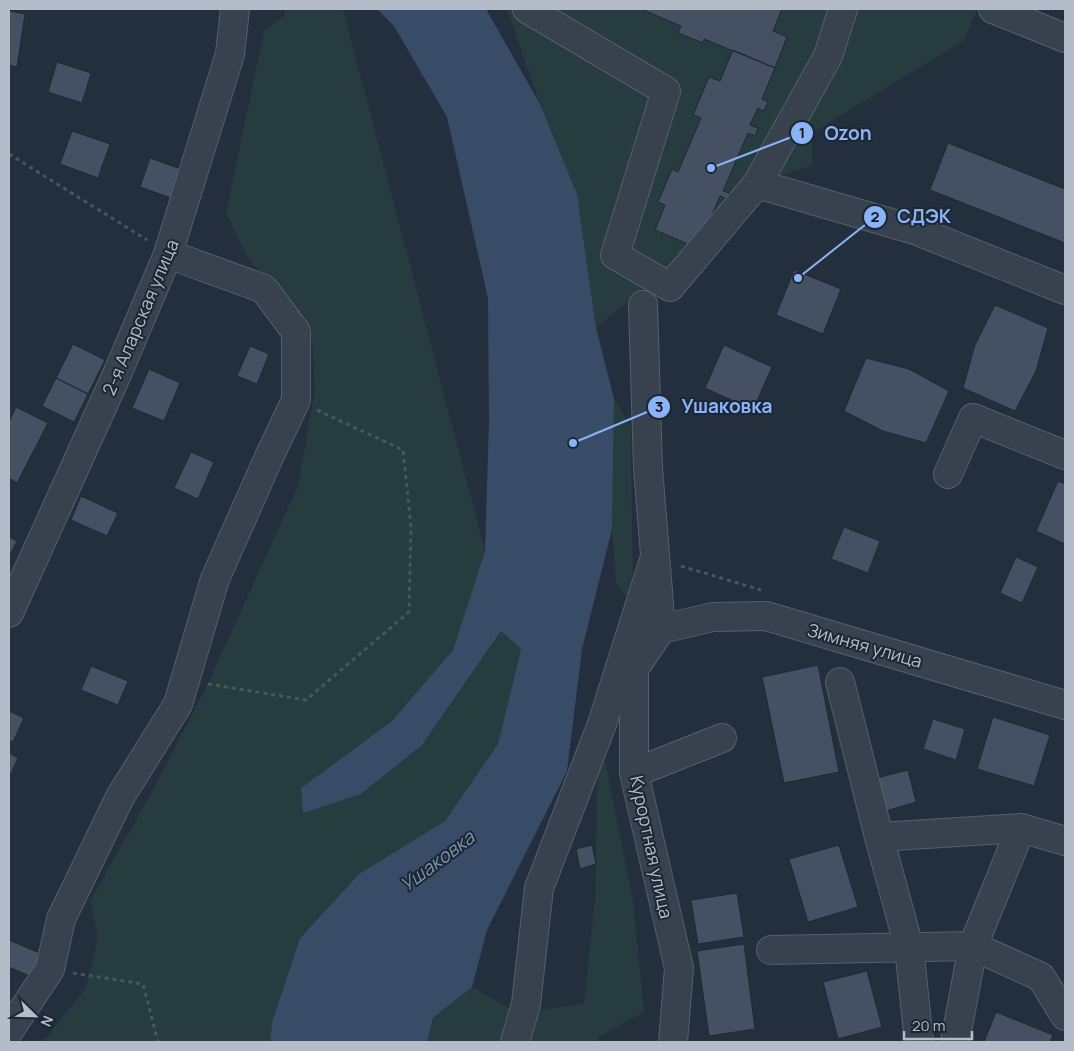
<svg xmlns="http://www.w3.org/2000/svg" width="1074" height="1051" font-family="Manrope,sans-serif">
<rect width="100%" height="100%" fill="#242f3e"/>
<!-- green -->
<path fill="#263c3f" d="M285,9H343L485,551L453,650L392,721L301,788L303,812L361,794L422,745L502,630L521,648L498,744L445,821L359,874L300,937L272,1022L270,1042H43L85,989L98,938L90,901L152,792L209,681L298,486L315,390L312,340L246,254L226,213L264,31L285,15Z
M507,9H978L963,41L812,133V165L757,184L760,203L645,287L596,328L577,194L540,104Z
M614,399L631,428L633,604L616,584L612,529Z
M603,760L606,765L633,900L644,1012L598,1037L600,1042H427L433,1018L472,987L518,1013L584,1004L595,899L598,762Z"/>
<!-- water -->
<path fill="#394c67" d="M377,9H486L540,104L577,194L596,328L614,399L612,529L582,649L567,771L487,930L472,987L433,1018L427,1042H270L272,1022L300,938L359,874L445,821L498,744L521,649L501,631L422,745L361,794L303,813L301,788L392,721L453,650L485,551L489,421L488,298L447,117L394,26Z"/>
<!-- building -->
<path fill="#455162" stroke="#1f2835" d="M641,9H782L773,31L787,37L775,68L704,39L703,43L678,33L681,26Z
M9,11L25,14L17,67L9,65Z
M733,50L775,68L762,99L768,102L764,111L758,108L750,125L758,128L755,136L748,133L723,191L729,193L727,199L720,196L712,215L719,218L700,249L655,230L665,205L658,202L672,169L678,172L701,118L693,115L709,77L720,81Z
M57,62L91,73L82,103L48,92Z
M72,131L110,144L98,178L60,164Z
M948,143L1065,189V243L930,190Z
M150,158L184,170L174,199L140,187Z
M794,270L841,289L823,334L776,315Z
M995,305L1048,328L1036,371L1015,411L963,388L975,345Z
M73,344L105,360L88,394L56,378Z
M724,345L772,367L753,410L705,388Z
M250,346L269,354L257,384L237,376Z
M866,358L909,369L949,391L926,443L883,431L844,411Z
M149,369L180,383L164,421L132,408Z
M56,378L88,394L74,422L42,406Z
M16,407L48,423L17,483L9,478V422Z
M191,452L214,462L198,499L174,488Z
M1058,481L1065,484V544L1036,531Z
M81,496L118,513L107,536L71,520Z
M844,527L880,541L868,573L831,559Z
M9,537L17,541L9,557Z
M1016,557L1038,567L1022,603L1000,593Z
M818,665L839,772L784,783L762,677Z
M91,666L128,681L118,705L81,690Z
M9,711L24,718L13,742L9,740Z
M993,717L1050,735L1034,786L977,769Z
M933,719L965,729L956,760L923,749Z
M9,753L18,758L9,778Z
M908,770L916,802L886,811L877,778Z
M592,845L596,864L580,869L576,849Z
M839,845L858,907L808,922L789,859Z
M737,893L744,937L698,944L691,900Z
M9,940L44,955L34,978L9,967Z
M744,944L755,1029L709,1036L697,951Z
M867,971L882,1027L838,1039L823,982Z
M996,1012L1053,1035L1050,1042H984Z"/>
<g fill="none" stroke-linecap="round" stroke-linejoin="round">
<!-- minor casing -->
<g stroke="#565f6c" stroke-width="30">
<path id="minor" d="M527,9L666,91L615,255L670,287L757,184
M843,9L828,56L757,184L915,230L1065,290
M993,9L1065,38
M643,305L648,468L661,629
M948,474L973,418L1065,455
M9,613L118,372L168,254L230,54L235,9
M661,629L634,669V773L679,968L673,1042
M661,629L713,617L766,616L1065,705
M840,682L879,837L1021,828L973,946L955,1042
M634,773L722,738
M1021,828L1065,841
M879,837L909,947L919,1042
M771,950L973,946L1041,977L1065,1016
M9,1031L50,969L61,919L120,797L178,704L215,579L269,457L296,400V332L264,289L168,254
M515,1042L526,1004L539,888L602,724L655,557"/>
</g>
<!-- path -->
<path stroke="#44595c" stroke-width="3" stroke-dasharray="4 4" stroke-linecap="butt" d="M9,154L147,240
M681,566L761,590
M208,684L306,700L409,612L411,527L403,450L317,410
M73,973L143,984L158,1042"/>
<!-- minor -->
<use href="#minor" stroke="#38414e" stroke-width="28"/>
</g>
<g text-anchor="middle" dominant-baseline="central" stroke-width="4" stroke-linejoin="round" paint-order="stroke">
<!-- street labels -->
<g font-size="18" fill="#b4bcc9" stroke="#1d2633">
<text transform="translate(140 317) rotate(-67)">2-я Аларская улица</text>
<text transform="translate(865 645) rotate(16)">Зимняя улица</text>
<text transform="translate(652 847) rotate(78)">Курортная улица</text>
</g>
<!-- water labels -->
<g font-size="19" font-style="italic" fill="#7c92b1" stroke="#1d2633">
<text transform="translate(437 861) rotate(-37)">Ушаковка</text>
</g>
</g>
<!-- callouts -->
<path fill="none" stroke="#8ab4f8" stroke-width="2" d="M711 168L802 133M798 278L875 217M573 443L659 407"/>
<g fill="#8ab4f8" stroke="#1d2633" stroke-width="2">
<circle cx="711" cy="168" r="5"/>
<circle cx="798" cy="278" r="5"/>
<circle cx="573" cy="443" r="5"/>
<circle cx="802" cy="133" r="12"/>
<circle cx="875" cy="217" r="12"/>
<circle cx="659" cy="407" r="12"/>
</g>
<g font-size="15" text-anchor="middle" font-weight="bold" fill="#111">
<text x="802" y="138">1</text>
<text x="875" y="222">2</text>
<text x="659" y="412">3</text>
</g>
<g font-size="19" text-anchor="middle" font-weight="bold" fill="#8ab4f8" stroke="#1d2633" stroke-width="4" stroke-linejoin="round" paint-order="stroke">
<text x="848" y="140">Ozon</text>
<text x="924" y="223">СДЭК</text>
<text x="727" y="413">Ушаковка</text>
</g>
<!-- border -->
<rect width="1074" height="1051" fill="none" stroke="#b4bcc9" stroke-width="20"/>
<!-- north arrow -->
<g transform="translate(35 1016) rotate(113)" stroke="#1d2633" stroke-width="4" paint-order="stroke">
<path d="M0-4L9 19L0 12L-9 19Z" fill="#b4bcc9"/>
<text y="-8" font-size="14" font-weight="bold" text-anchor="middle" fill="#b4bcc9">N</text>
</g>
<!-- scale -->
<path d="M904 1031v8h68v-8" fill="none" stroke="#b4bcc9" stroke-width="2.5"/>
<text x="912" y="1031" font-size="15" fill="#b4bcc9" stroke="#1d2633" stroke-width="4" paint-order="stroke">20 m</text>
</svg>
